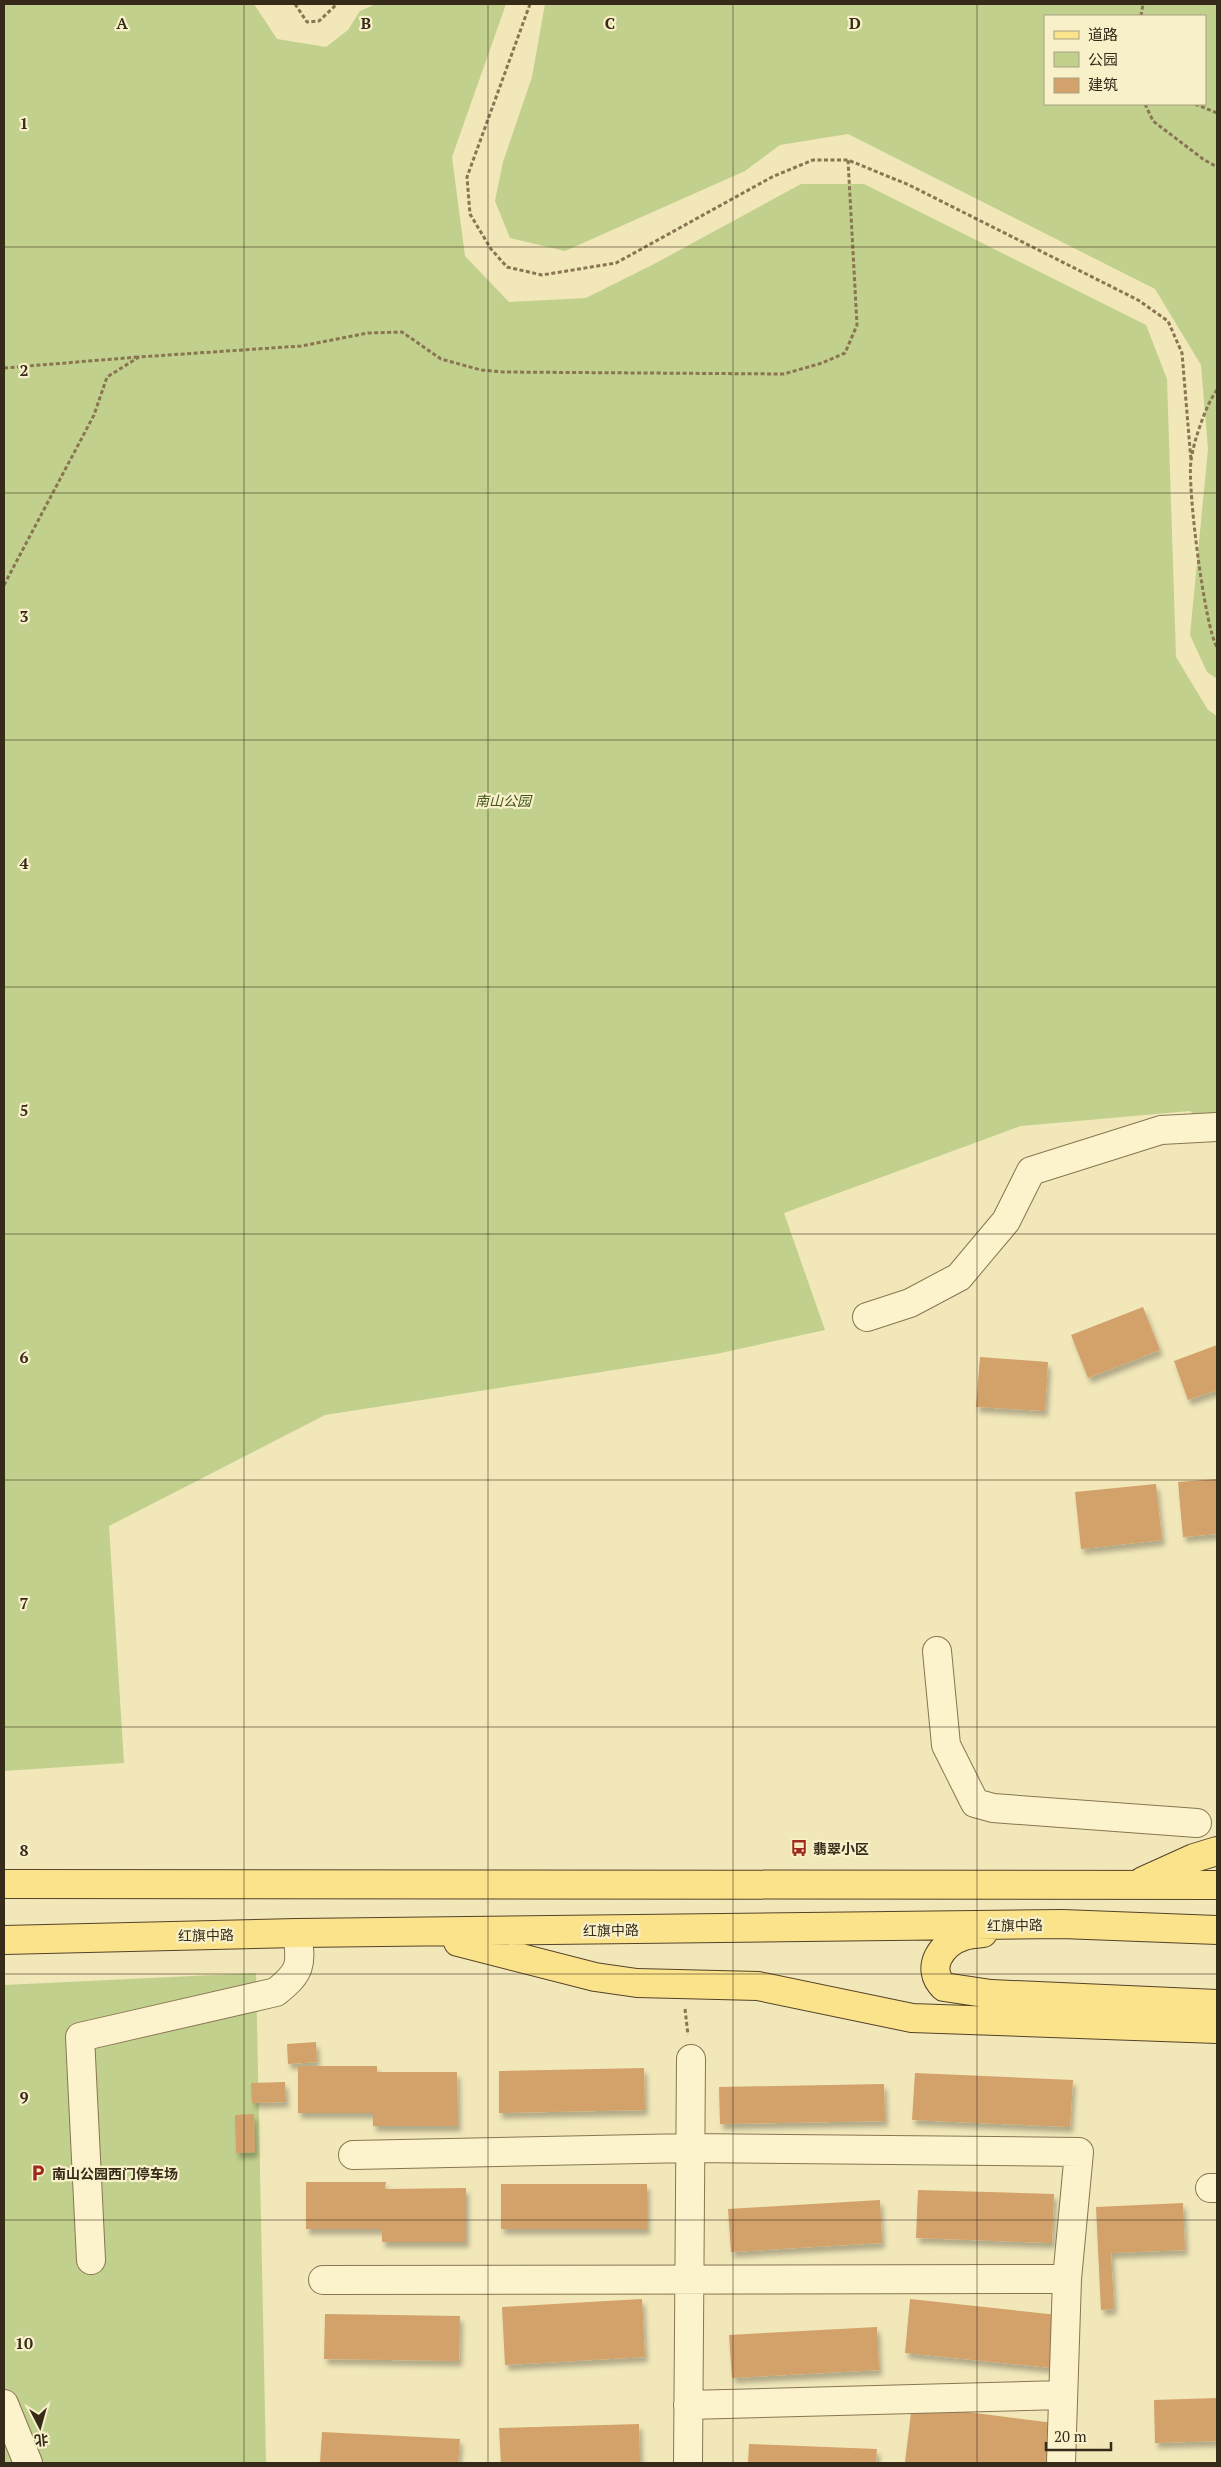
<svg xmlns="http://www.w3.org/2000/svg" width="1221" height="2467" font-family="'PT Serif','Noto Sans SC',serif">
<defs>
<filter id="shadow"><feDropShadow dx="3" dy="5.5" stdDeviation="2.5" flood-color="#0004"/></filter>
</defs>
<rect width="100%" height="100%" fill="#f1e7b9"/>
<!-- green -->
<path fill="#c1d08c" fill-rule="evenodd" d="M4,4H254L277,39L326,47L348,30L360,11L376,4H506L452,157L465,256L509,302L586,298L656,263L801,184H864L1146,325L1167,379L1176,657L1208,710L1217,716V1142L1190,1111L1021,1126L784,1213L825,1330L716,1354L325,1415L109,1526L124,1763L4,1771Z
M545,4H1217V679L1207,672L1190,635L1208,449L1201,365L1155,289L848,134L780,145L745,171L565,251L510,238L495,201L503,162L532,77ZM1045,16H1205V104H1045Z
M256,1973L266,2463H4V1985Z"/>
<!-- building -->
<path fill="#d3a16b" filter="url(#shadow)" d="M1143,1307L1160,1350L1088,1378L1071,1335Z
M1217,1345V1390L1188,1400L1174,1361Z
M980,1357L1048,1362L1045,1411L976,1407Z
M1217,1479V1534L1183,1537L1178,1482Z
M1156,1484L1162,1540L1081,1549L1075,1492Z
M316,2042L317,2062L288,2064L287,2044Z
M298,2066H377V2072H457L458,2126H373V2113H298Z
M644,2068L645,2110L499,2113V2071Z
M915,2073L1073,2080L1070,2127L912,2120Z
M285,2082L286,2102L252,2103L251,2083Z
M884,2084L885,2121L720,2124L719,2087Z
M254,2114L255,2152L236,2153L235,2115Z
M306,2182H386L385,2189L466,2188V2242H382V2229H306Z
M501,2184H647V2229H501Z
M918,2190L1054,2194L1052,2243L916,2238Z
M880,2200L882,2243L731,2252L728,2209Z
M1183,2203L1185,2250L1111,2253L1114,2309L1101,2310L1096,2207Z
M642,2299L645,2357L505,2365L502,2307Z
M910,2299L1058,2315L1052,2368L905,2353Z
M325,2314L460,2316L459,2361L324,2359Z
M877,2327L879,2370L732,2378L729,2335Z
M1217,2398V2441L1155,2443L1154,2400Z
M912,2405L1054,2423L1049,2463L905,2462Z
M639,2424L640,2463H501L499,2428Z
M322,2432L460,2439L458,2463H320Z
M749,2444L877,2449L876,2463H748Z"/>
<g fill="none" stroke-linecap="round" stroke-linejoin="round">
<!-- minor casing -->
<g stroke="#897552" stroke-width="30">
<path id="minor" d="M867,1317L910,1303L959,1277L1006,1221L1031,1171L1161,1130L1217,1127
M937,1651L946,1745L975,1803L993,1808L1197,1823
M353,2155L690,2148L1079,2152L1067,2279L1061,2463
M1210,2188H1217
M91,2260L80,2037L276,1992C301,1972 302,1965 297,1933
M323,2280L1067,2279
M4,2404L28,2463
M688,2405L1063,2395
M688,2463L691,2059"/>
</g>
<!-- major casing -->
<g stroke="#554228" stroke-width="30">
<path id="major" d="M1143,1881L1194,1858L1217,1851
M4,1884L1217,1885
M983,1933C977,1934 970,1934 964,1936C942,1943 924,1968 944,1987L991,1994L1217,2004
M4,1940L297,1933L1062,1924L1217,1930
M458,1942L595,1977L637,1983L758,1986L912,2018L1217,2029"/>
</g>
<!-- path -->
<path stroke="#897552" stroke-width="3" stroke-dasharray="4 2.5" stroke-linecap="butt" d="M295,4L307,22L319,21L337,4
M530,4L467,177L470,214L491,249L507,267L542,275L616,263L772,177L813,160H848L909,185L1138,300L1168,321L1182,353L1191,461
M1141,16L1143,4
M1145,104L1153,121L1203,159L1217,167
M1195,104L1217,113
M4,368L138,357
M1217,390C1206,404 1193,443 1191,461C1187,487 1205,629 1217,647
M4,585L94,415L107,377L139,357L301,346L368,333L402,332L441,359L481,370L503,372L784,374L822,363L845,353L857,325L848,160
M685,2009L688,2035"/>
<!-- minor -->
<use href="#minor" stroke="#fcf3cc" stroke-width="28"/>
<!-- major -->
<use href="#major" stroke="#fae38b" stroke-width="28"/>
</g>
<!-- grid -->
<path fill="none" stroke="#362a19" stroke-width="1" stroke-opacity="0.55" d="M244,4V2463M488,4V2463M733,4V2463M977,4V2463M4,247H1217M4,493H1217M4,740H1217M4,987H1217M4,1234H1217M4,1480H1217M4,1727H1217M4,1974H1217M4,2220H1217"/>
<!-- icons -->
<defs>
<g id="bus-bare" transform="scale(1.35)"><path d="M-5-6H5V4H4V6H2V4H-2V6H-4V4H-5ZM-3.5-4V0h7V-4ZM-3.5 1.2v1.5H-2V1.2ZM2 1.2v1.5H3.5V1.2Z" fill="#9d2a1d" stroke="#f8f0c9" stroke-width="2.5" paint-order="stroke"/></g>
<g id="parking-bare" transform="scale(1.35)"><path d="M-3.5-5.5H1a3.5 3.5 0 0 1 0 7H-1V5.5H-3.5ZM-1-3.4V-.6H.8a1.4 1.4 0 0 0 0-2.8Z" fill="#9d2a1d" stroke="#f8f0c9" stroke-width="2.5" paint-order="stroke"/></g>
</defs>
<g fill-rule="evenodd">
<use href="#bus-bare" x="799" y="1848"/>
<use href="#parking-bare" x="38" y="2173"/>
</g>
<g text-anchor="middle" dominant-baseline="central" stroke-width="4.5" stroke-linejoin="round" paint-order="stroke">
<!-- park labels -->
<g font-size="14" font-style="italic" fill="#41551e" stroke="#f8f0c9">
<text x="503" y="800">南山公园</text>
</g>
<!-- poi labels -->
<g font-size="14" font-weight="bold" fill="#362a19" stroke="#f8f0c9" text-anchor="start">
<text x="813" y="1848">翡翠小区</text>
<text x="52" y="2173">南山公园西门停车场</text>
</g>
<!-- street labels -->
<g font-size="14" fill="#362a19" stroke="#f8f0c9">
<text transform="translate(1015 1925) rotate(-1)">红旗中路</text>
<text transform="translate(611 1930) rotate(-1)">红旗中路</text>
<text transform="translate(206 1935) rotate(-1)">红旗中路</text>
</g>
</g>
<g font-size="16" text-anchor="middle" font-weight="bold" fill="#362a19" stroke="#f8f0c9" stroke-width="4.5" stroke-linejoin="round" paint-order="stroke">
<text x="122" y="29">A</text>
<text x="366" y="29">B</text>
<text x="610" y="29">C</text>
<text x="855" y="29">D</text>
<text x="24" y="129">1</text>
<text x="24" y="376">2</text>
<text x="24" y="622">3</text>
<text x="24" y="869">4</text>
<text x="24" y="1116">5</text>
<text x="24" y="1363">6</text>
<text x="24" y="1609">7</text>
<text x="24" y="1856">8</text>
<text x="24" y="2103">9</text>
<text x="24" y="2349">10</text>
</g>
<!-- border -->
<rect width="1221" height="2467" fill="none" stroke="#362a19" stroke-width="10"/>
<!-- legend -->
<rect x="1044" y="15" width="162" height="90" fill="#f8f0c9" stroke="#aaa183"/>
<rect x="1054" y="31" width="25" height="8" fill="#fae38b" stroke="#aaa183"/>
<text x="1088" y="40" font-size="15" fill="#362a19">道路</text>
<rect x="1054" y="52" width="25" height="15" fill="#c1d08c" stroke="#aaa183"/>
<text x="1088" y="65" font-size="15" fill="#362a19">公园</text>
<rect x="1054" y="78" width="25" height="15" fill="#d3a16b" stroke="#aaa183"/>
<text x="1088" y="90" font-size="15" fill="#362a19">建筑</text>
<!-- north arrow -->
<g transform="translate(40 2427) rotate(174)" stroke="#f8f0c9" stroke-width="4" paint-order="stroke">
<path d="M0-4L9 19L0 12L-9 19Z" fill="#362a19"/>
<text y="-8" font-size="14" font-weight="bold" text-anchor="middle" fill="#362a19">北</text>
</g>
<!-- scale -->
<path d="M1046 2442v8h65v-8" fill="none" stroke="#362a19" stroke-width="2.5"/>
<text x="1054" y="2442" font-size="15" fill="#362a19" stroke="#f8f0c9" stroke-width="4" paint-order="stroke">20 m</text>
</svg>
